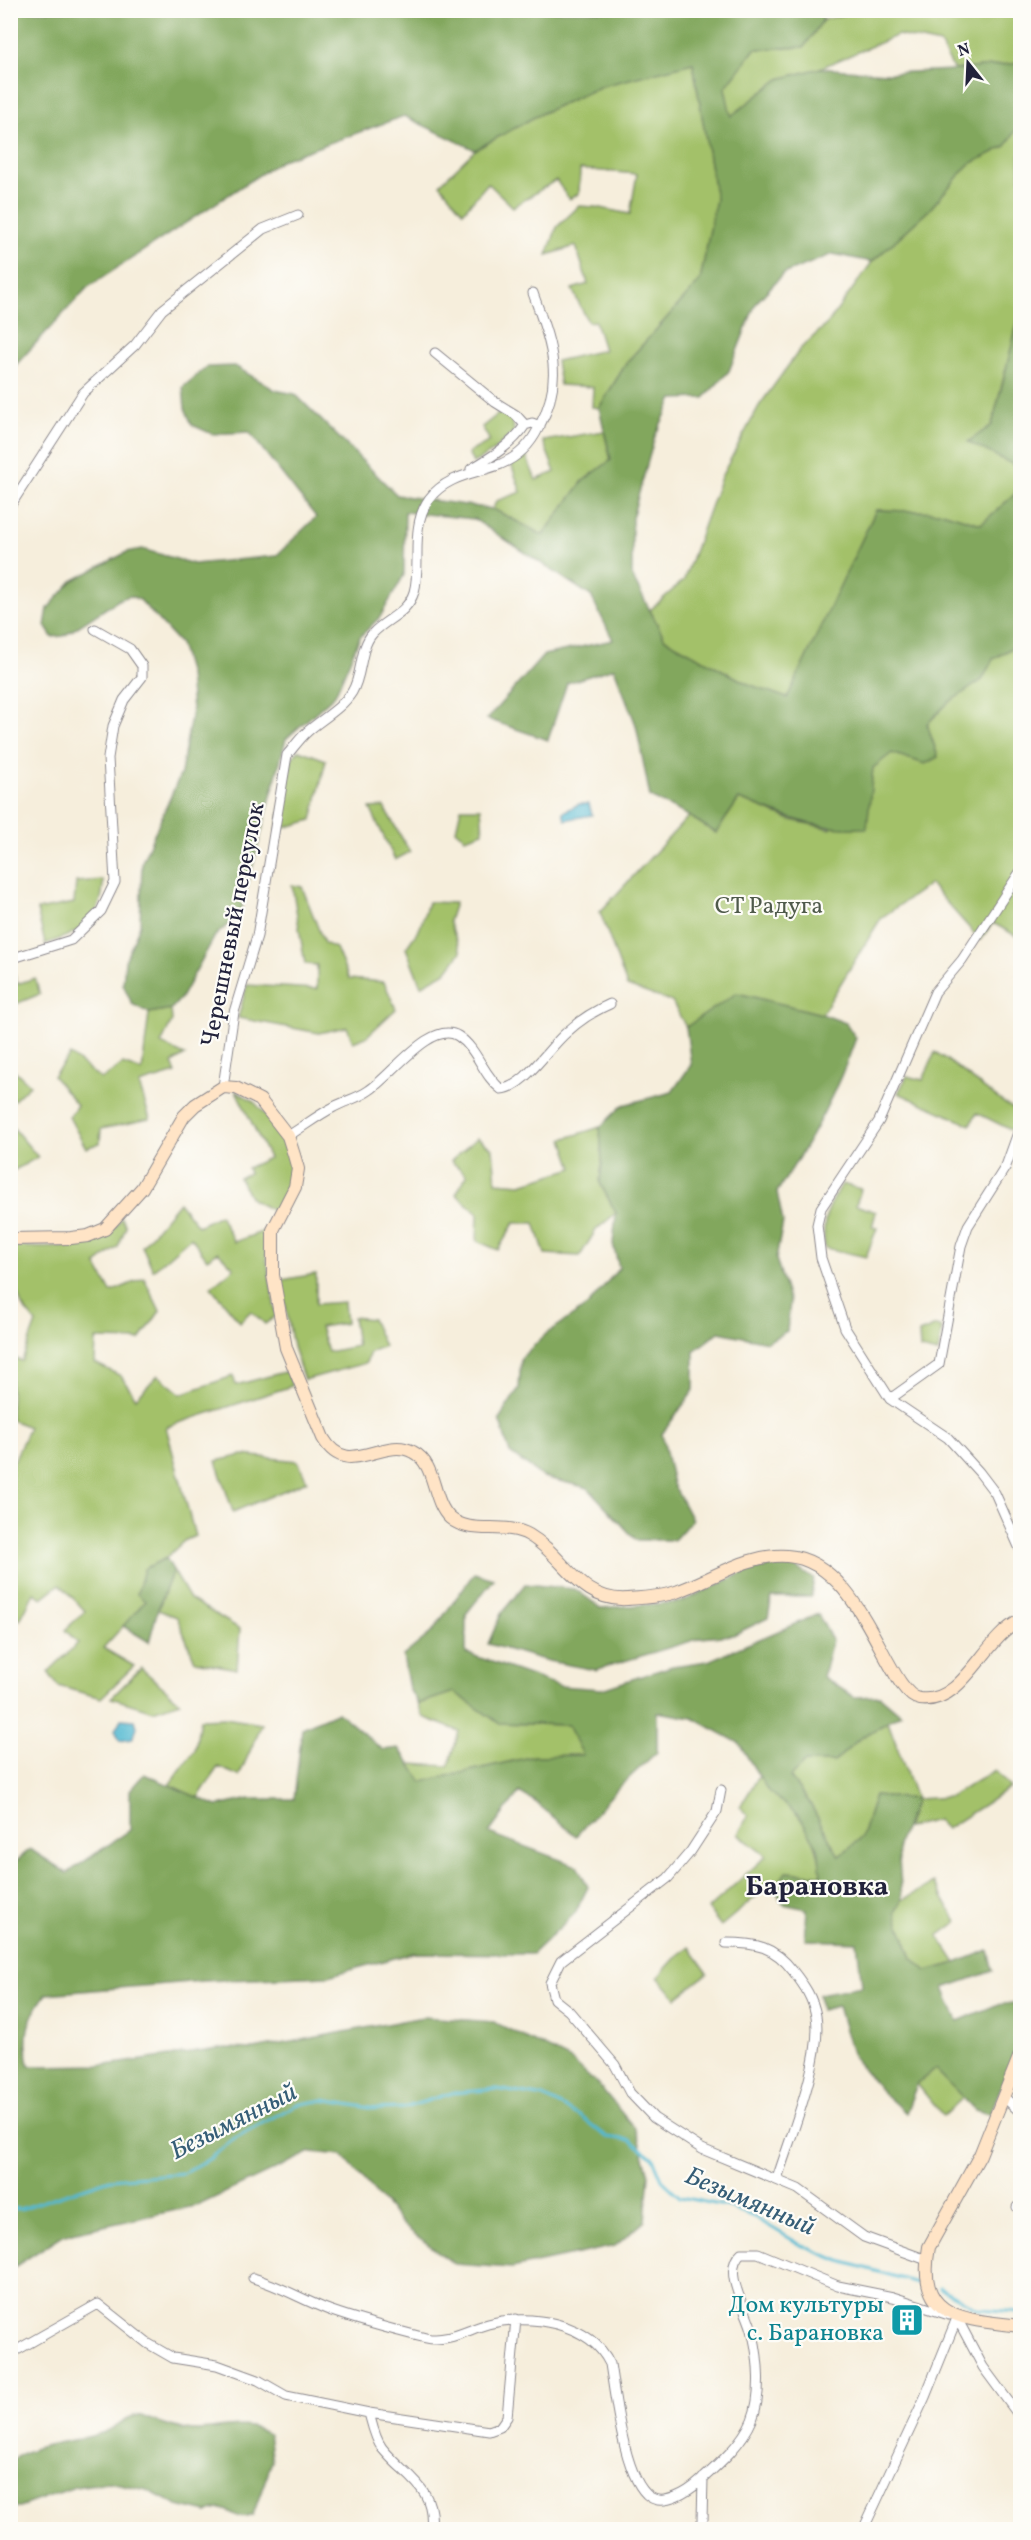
<svg xmlns="http://www.w3.org/2000/svg" width="1031" height="2540" font-family="Vollkorn,serif">
<rect width="100%" height="100%" fill="#fdfcf7"/>
<filter id="ink" filterUnits="userSpaceOnUse"><feTurbulence type="fractalNoise" baseFrequency=".0167" numOctaves="2"/><feDisplacementMap in="SourceGraphic" scale="12" xChannelSelector="R" yChannelSelector="G"/><feConvolveMatrix kernelMatrix="1 2 1 2 8 2 1 2 1" color-interpolation-filters="sRGB"/></filter>
<filter id="wash" filterUnits="userSpaceOnUse"><feTurbulence type="fractalNoise" baseFrequency=".008" numOctaves="4" result="noise"/><feDisplacementMap in="SourceGraphic" scale="24" xChannelSelector="R" yChannelSelector="G"/><feGaussianBlur stdDeviation="1.35" result="paint"/><feColorMatrix in="noise" values="0 0 0 0 0 0 0 0 0 0 0 0 0 0 0 0 0 1.4 0 .05"/><feComposite in="paint" operator="in"/></filter>
<g filter="url(#wash)">
<rect width="100%" height="100%" fill="#f6eedc"/>
<!-- green -->
<path fill="#a3c169" stroke="#627252" stroke-width="1.5" d="M857,11H1020V63L954,70L940,44L898,35L820,68L779,79L730,117L724,88L755,49L804,47L823,20Z
M693,62L716,199L700,281L627,362L599,408L592,407L593,387L560,385L556,361L604,350L595,321L588,322L572,289L588,284L576,246L547,255L557,227L579,206L595,207L630,214L637,174L580,169L579,194L569,199L556,180L513,207L488,183L463,212L440,184L475,150L540,114L602,86Z
M1020,123V313L992,425L969,442L1020,468L1015,494L981,524L942,512L876,510L787,699L748,684L665,639L650,610L684,580L721,477L759,406L801,348L828,323L872,262L929,210L968,165L1006,146Z
M502,411L513,422L514,432L491,453L473,463L468,453L490,441L482,427Z
M604,431L611,460L583,481L543,535L493,509L496,501L521,492L510,461L525,453L536,480L555,472L543,441Z
M1014,647L1020,649V938L993,923L980,940L930,884L881,918L822,1014L737,993L686,1027L672,1002L627,986L600,912L689,816L716,833L739,799L791,820L831,829L874,759L892,753L925,764L938,757L927,724L948,703L982,680L993,659Z
M299,750L326,760L312,820L277,830L292,758Z
M384,807L410,852L395,860L370,808Z
M461,808H481L483,832L465,838L456,830Z
M103,880C103,922 81,932 45,944L37,910L74,903L76,882Z
M292,885L302,887L324,943L336,948L349,979L384,982L396,1009L366,1037L353,1042L347,1027L319,1033L238,1018L247,985L317,989V965L305,964Z
M428,902L455,903L449,921L461,952L446,972L421,986L406,948L420,928Z
M11,964L17,984L35,978L40,994L11,1006Z
M171,1009L172,1021L161,1044L185,1055L172,1063L176,1073L139,1084L150,1119L101,1129L100,1143L86,1148L69,1117L77,1105L53,1076L70,1055L101,1079L123,1064L142,1071L149,1013Z
M935,1052C965,1071 990,1096 1020,1113L1013,1131L977,1113L970,1125L898,1093L907,1076L923,1080Z
M11,1067L30,1085L11,1103Z
M236,1091C242,1095 251,1098 256,1104C268,1116 297,1155 293,1173C291,1187 283,1199 276,1212L252,1200L239,1178L249,1173L247,1168L269,1158Z
M10,1124L38,1157L11,1172H10Z
M600,1127L602,1162L600,1183L616,1213L596,1230L580,1256L545,1254L535,1223H514L498,1250L477,1241L478,1214L456,1194L467,1175L451,1161L477,1138L493,1149L496,1182L521,1184L573,1168L563,1139Z
M842,1184L861,1189L856,1205L876,1212L872,1227L877,1228L866,1257L825,1248C821,1218 828,1209 842,1184Z
M179,1202L198,1226L220,1215L234,1242L270,1229L265,1248L276,1316L265,1324L251,1311L240,1322L211,1287L234,1268L218,1252L207,1259L191,1237L153,1270L142,1246Z
M122,1218L126,1227L118,1247L96,1264L111,1292L144,1278L160,1311L140,1340L96,1339L95,1363L121,1376L136,1398L158,1375L181,1394L233,1376L236,1385L288,1371L292,1386L166,1427L195,1536L184,1541L166,1558L144,1569L146,1601L103,1648L134,1666L101,1698L58,1686L48,1672L78,1643L65,1630L85,1611L60,1584L42,1598L34,1593L20,1620L11,1612V1468L29,1427L11,1420V1357L22,1361L36,1323L22,1306L16,1288L11,1289V1246C36,1248 91,1251 111,1232C115,1228 118,1222 122,1218Z
M316,1274V1304L344,1302L346,1323L320,1327L328,1352L357,1346L353,1317L372,1319L384,1346L370,1352L366,1363L304,1380L293,1347L281,1280Z
M936,1326L942,1328L938,1353L920,1349L919,1333Z
M243,1455L298,1461L307,1481L233,1512L216,1461Z
M173,1570L190,1599L240,1629L237,1669L195,1661L177,1617L158,1610Z
M141,1668L180,1702L153,1711L111,1698Z
M454,1692L499,1723L568,1725L584,1755L535,1756L421,1782L410,1764L449,1766L459,1731L423,1717L418,1704Z
M225,1718L262,1724L239,1776L218,1767L198,1798L169,1785L195,1750L200,1719Z
M888,1722L916,1799L950,1797L995,1770L1010,1788L946,1829L937,1820L906,1828L916,1799L875,1795L862,1837L839,1856L809,1802L789,1777L805,1762H834L859,1739Z
M759,1776C770,1794 785,1801 798,1815C814,1832 819,1854 822,1875L787,1872L775,1888H766L721,1926L708,1909L766,1856L738,1834L748,1816L740,1807Z
M934,1883L957,1922L938,1936L956,1963L927,1971L912,1958L895,1912L902,1900Z
M689,1947L708,1973L676,1998L658,1977L678,1955Z
M935,2069L964,2097L943,2116L917,2084Z"/>
<!-- forest -->
<path fill="#82a75d" stroke="#52644c" stroke-width="1.5" d="M11,11H821L823,20L804,47L755,49L725,88L731,116L779,79L820,68L887,73L954,70L1020,63V123L1006,146L968,165L929,210L872,262L833,254L783,274L756,303L729,371L704,398L673,399L655,436L632,518V576L665,639L748,684L787,698L876,510L942,512L981,524L1015,494L1020,476V649L1013,647L993,659L982,680L948,703L927,724L938,757L925,764L892,753L873,768L867,828C813,830 788,818 739,799L716,833L689,816L650,797L636,725L614,668L567,683L548,740L487,719L544,655L613,640L591,596L474,519L405,512L404,575L380,617L360,637L335,695L286,739L240,914L215,936L181,998L171,1009L149,1013L132,1004L123,984L125,961L140,925L142,862L181,773L192,710L189,675L180,644L140,600L130,596L120,599L64,636L52,637L45,626L48,608L72,581L127,552L142,549L194,564L276,556L316,517L249,432L212,434L192,425L185,408L183,387L207,367L235,366L275,390L295,394L397,495L493,509L543,535L583,481L611,460L599,408L627,362L700,281L716,199L693,63L602,86L540,114L475,150L404,116L282,160L88,287L11,370Z
M1020,313V468L968,442L992,425Z
M737,993L822,1014L846,1023L856,1038C837,1092 809,1144 777,1192L783,1222L776,1259L790,1302L787,1331L767,1342L719,1332L694,1351V1390L662,1434L673,1484L692,1520L674,1540H636L588,1488L543,1477L510,1453L499,1419L519,1388L521,1358L546,1334L588,1305L619,1268L613,1244L616,1213L600,1183L602,1162L600,1127L623,1105L672,1092L691,1065L686,1027Z
M166,1558L173,1570L158,1609L149,1642L123,1626L145,1601L137,1594L144,1569Z
M790,1564L814,1579L811,1597H772L768,1618L733,1635L701,1638L595,1670L548,1661L488,1644L501,1614L525,1584L575,1589L601,1608L681,1602L751,1569Z
M474,1573L494,1579L466,1614V1653L560,1686L602,1689L672,1666L708,1661L818,1614L832,1640L823,1677L854,1697L880,1696L901,1714L859,1739L834,1762H805L790,1777L809,1802L839,1856L862,1837L875,1795L916,1799L898,1845L902,1900L895,1912L912,1958L927,1971L956,1963L988,1950L993,1971L944,1988L958,2021L996,2005L1020,2002V2041L990,2114L975,2110L935,2069L917,2084L906,2113L883,2093L853,2057L838,2006L821,2010L819,1994L862,1986L857,1942L805,1940L807,1909L783,1904L775,1888L786,1872L821,1875L818,1848L799,1816L768,1791L739,1743L693,1718L657,1712V1752L617,1789L576,1836L534,1801L519,1792L489,1833L577,1866L588,1887L575,1913L532,1954L413,1953L328,1976L203,1981L46,1994C26,2021 24,2033 29,2066L107,2065L225,2048L254,2049L423,2017L494,2022L571,2060L603,2090L636,2130L649,2174L645,2221L615,2246L512,2268L454,2264L404,2226L342,2155L311,2152L199,2205L63,2235L11,2269V1866L30,1849L67,1873L130,1830V1790L144,1774L217,1806L250,1799H294L302,1728L338,1712L383,1750L399,1748L422,1782L535,1756L583,1755L568,1725L499,1723L454,1692L418,1704L409,1689L403,1656L432,1632Z
M140,2415C158,2423 175,2429 195,2430C221,2430 244,2419 268,2434L272,2461L253,2515C233,2525 230,2500 207,2513L178,2506L147,2490L110,2482L75,2487L11,2510V2462C31,2441 79,2443 107,2431C120,2425 126,2416 140,2415Z"/>
<!-- water -->
<path fill="#53b9d1" stroke="#3a6e86" stroke-width="1.5" d="M579,804H589L592,815L565,820L563,812Z
M121,1719L135,1720L137,1727L132,1739L120,1741L115,1730Z"/>
<g fill="none" stroke-linecap="round" stroke-linejoin="round">
<!-- stream -->
<path stroke="#53b9d1" stroke-width="3" d="M10,2208L20,2209L110,2179L184,2173L209,2159L235,2138L296,2105L323,2100L376,2109L404,2108L452,2093L497,2089L544,2097L580,2116L607,2137L630,2140L653,2158L662,2180L680,2197L730,2207L754,2217L801,2245L837,2260L921,2284
M940,2288L979,2309L1020,2312"/>
</g>
</g>
<g filter="url(#ink)">
<g fill="none" stroke-linecap="round" stroke-linejoin="round">
<!-- street casing -->
<g stroke="#8c888c" stroke-width="11">
<path id="street" d="M435,353L495,402L516,415L525,425
M471,469C490,458 513,444 525,425L532,423L540,426
M10,506L83,393L135,345L162,310L263,229L298,215
M1020,872L962,960L935,992L879,1121L821,1208L817,1225L821,1258L845,1328L890,1399L948,1438L979,1472L995,1493L1020,1549
M10,959L71,940L101,911L115,882L108,758L113,726L124,700L142,677V666L130,649L95,629
M223,1087L234,1012L257,936L287,755C294,747 300,738 308,731C322,719 342,708 352,692C363,674 359,648 373,633C387,618 407,614 414,592C422,566 409,528 429,499C447,475 475,474 501,464C518,457 531,444 539,427C566,378 550,342 533,293
M288,1136C303,1127 318,1115 334,1107C345,1101 358,1098 368,1091C389,1079 431,1019 458,1036C478,1049 483,1076 501,1089C524,1088 549,1047 567,1032C580,1020 594,1011 610,1004
M890,1399L939,1364L961,1246L968,1226L1006,1166L1020,1127
M721,1790L717,1811L691,1851L668,1878L561,1961L550,1983L554,1999L569,2011L615,2065L630,2093L654,2118L702,2149L798,2189L864,2237L927,2260
M726,1943C756,1943 774,1946 793,1971C804,1985 813,1998 816,2016C823,2058 790,2137 777,2179
M1004,2097L1020,2112
M1017,2207L1020,2209
M253,2278C280,2286 303,2300 329,2310C360,2321 394,2330 426,2338C447,2343 469,2329 488,2324C529,2313 590,2322 610,2364C615,2394 624,2480 650,2497C665,2507 689,2491 699,2482C718,2465 742,2444 752,2420C762,2395 759,2360 753,2334C749,2312 720,2272 741,2253H758L838,2286L893,2297L949,2315
M957,2318L983,2367L1020,2417
M10,2354L98,2304L147,2343L173,2358L217,2365L258,2380L286,2396L369,2413L489,2431L500,2427L507,2417L516,2319
M369,2413C372,2424 375,2439 382,2448C406,2478 436,2486 431,2530
M697,2530L702,2521L703,2478
M863,2530L925,2397L957,2318"/>
</g>
<!-- secondary casing -->
<g stroke="#8c888c" stroke-width="14">
<path id="secondary" d="M10,1239L71,1238L88,1236L105,1229L142,1188L184,1116L195,1105L223,1087L236,1088L260,1100L288,1136L294,1155L298,1169L295,1187L273,1230V1275L286,1348L323,1438C348,1481 383,1435 413,1452C437,1464 431,1500 450,1518C471,1536 505,1521 529,1535C565,1556 579,1602 627,1599C642,1598 662,1597 676,1592C712,1580 748,1553 787,1556C863,1561 887,1695 920,1699C964,1705 984,1637 1020,1621
M1020,2055L980,2155L929,2247C915,2321 966,2319 1020,2326"/>
</g>
<!-- street -->
<use href="#street" stroke="#fff" stroke-width="9"/>
<!-- secondary -->
<use href="#secondary" stroke="#ffe4c6" stroke-width="12"/>
</g>
</g>
<!-- icons -->
<defs>
<g id="building-square" transform="scale(1.725)"><rect x="-9" y="-9" width="18" height="18" rx="4" fill="#0f9aa8" stroke="#fdfcf7"/><path d="M-4-6H4V6H1V3H-1V6H-4ZM-2.5-4.3h1.7v1.8h-1.7ZM.8-4.3h1.7v1.8H.8ZM-2.5-1h1.7V.8h-1.7ZM.8-1h1.7V.8H.8Z" fill="#fff"/></g>
</defs>
<g fill-rule="evenodd">
<use href="#building-square" x="907" y="2320"/>
</g>
<g text-anchor="middle" dominant-baseline="central" stroke-width="4.5" stroke-linejoin="round" paint-order="stroke">
<!-- park labels -->
<g font-size="24" fill="#4f5a4b" stroke="#fdfcf7">
<text x="769" y="907">СТ Радуга</text>
</g>
<!-- street labels -->
<g font-size="24" fill="#22223b" stroke="#fdfcf7">
<text transform="translate(234 925) rotate(-79)">Черешневый переулок</text>
</g>
<!-- culture labels -->
<g font-size="24" fill="#0d838f" stroke="#fdfcf7" text-anchor="end">
<text x="884" y="2306">Дом культуры<tspan x="884" dy="28">с. Барановка</tspan></text>
</g>
<!-- water labels -->
<g font-size="26" font-style="italic" fill="#365e77" stroke="#fdfcf7">
<text transform="translate(234 2122) rotate(-27)">Безымянный</text>
<text transform="translate(750 2202) rotate(23)">Безымянный</text>
</g>
<!-- quarter labels -->
<g font-size="27" font-weight="bold" fill="#22223b" stroke="#fdfcf7">
<text x="817" y="1888">Барановка</text>
</g>
</g>
<!-- margin -->
<rect width="1031" height="2540" fill="none" stroke="#fdfcf7" stroke-width="36"/>
<!-- north arrow -->
<g transform="translate(968 63) rotate(342)" stroke="#fdfcf7" stroke-width="4.5" paint-order="stroke">
<path d="M0-4.5L10 22L0 15L-10 22Z" fill="#22223b"/>
<text y="-9" font-size="16" font-weight="bold" text-anchor="middle" fill="#22223b">N</text>
</g>
</svg>
